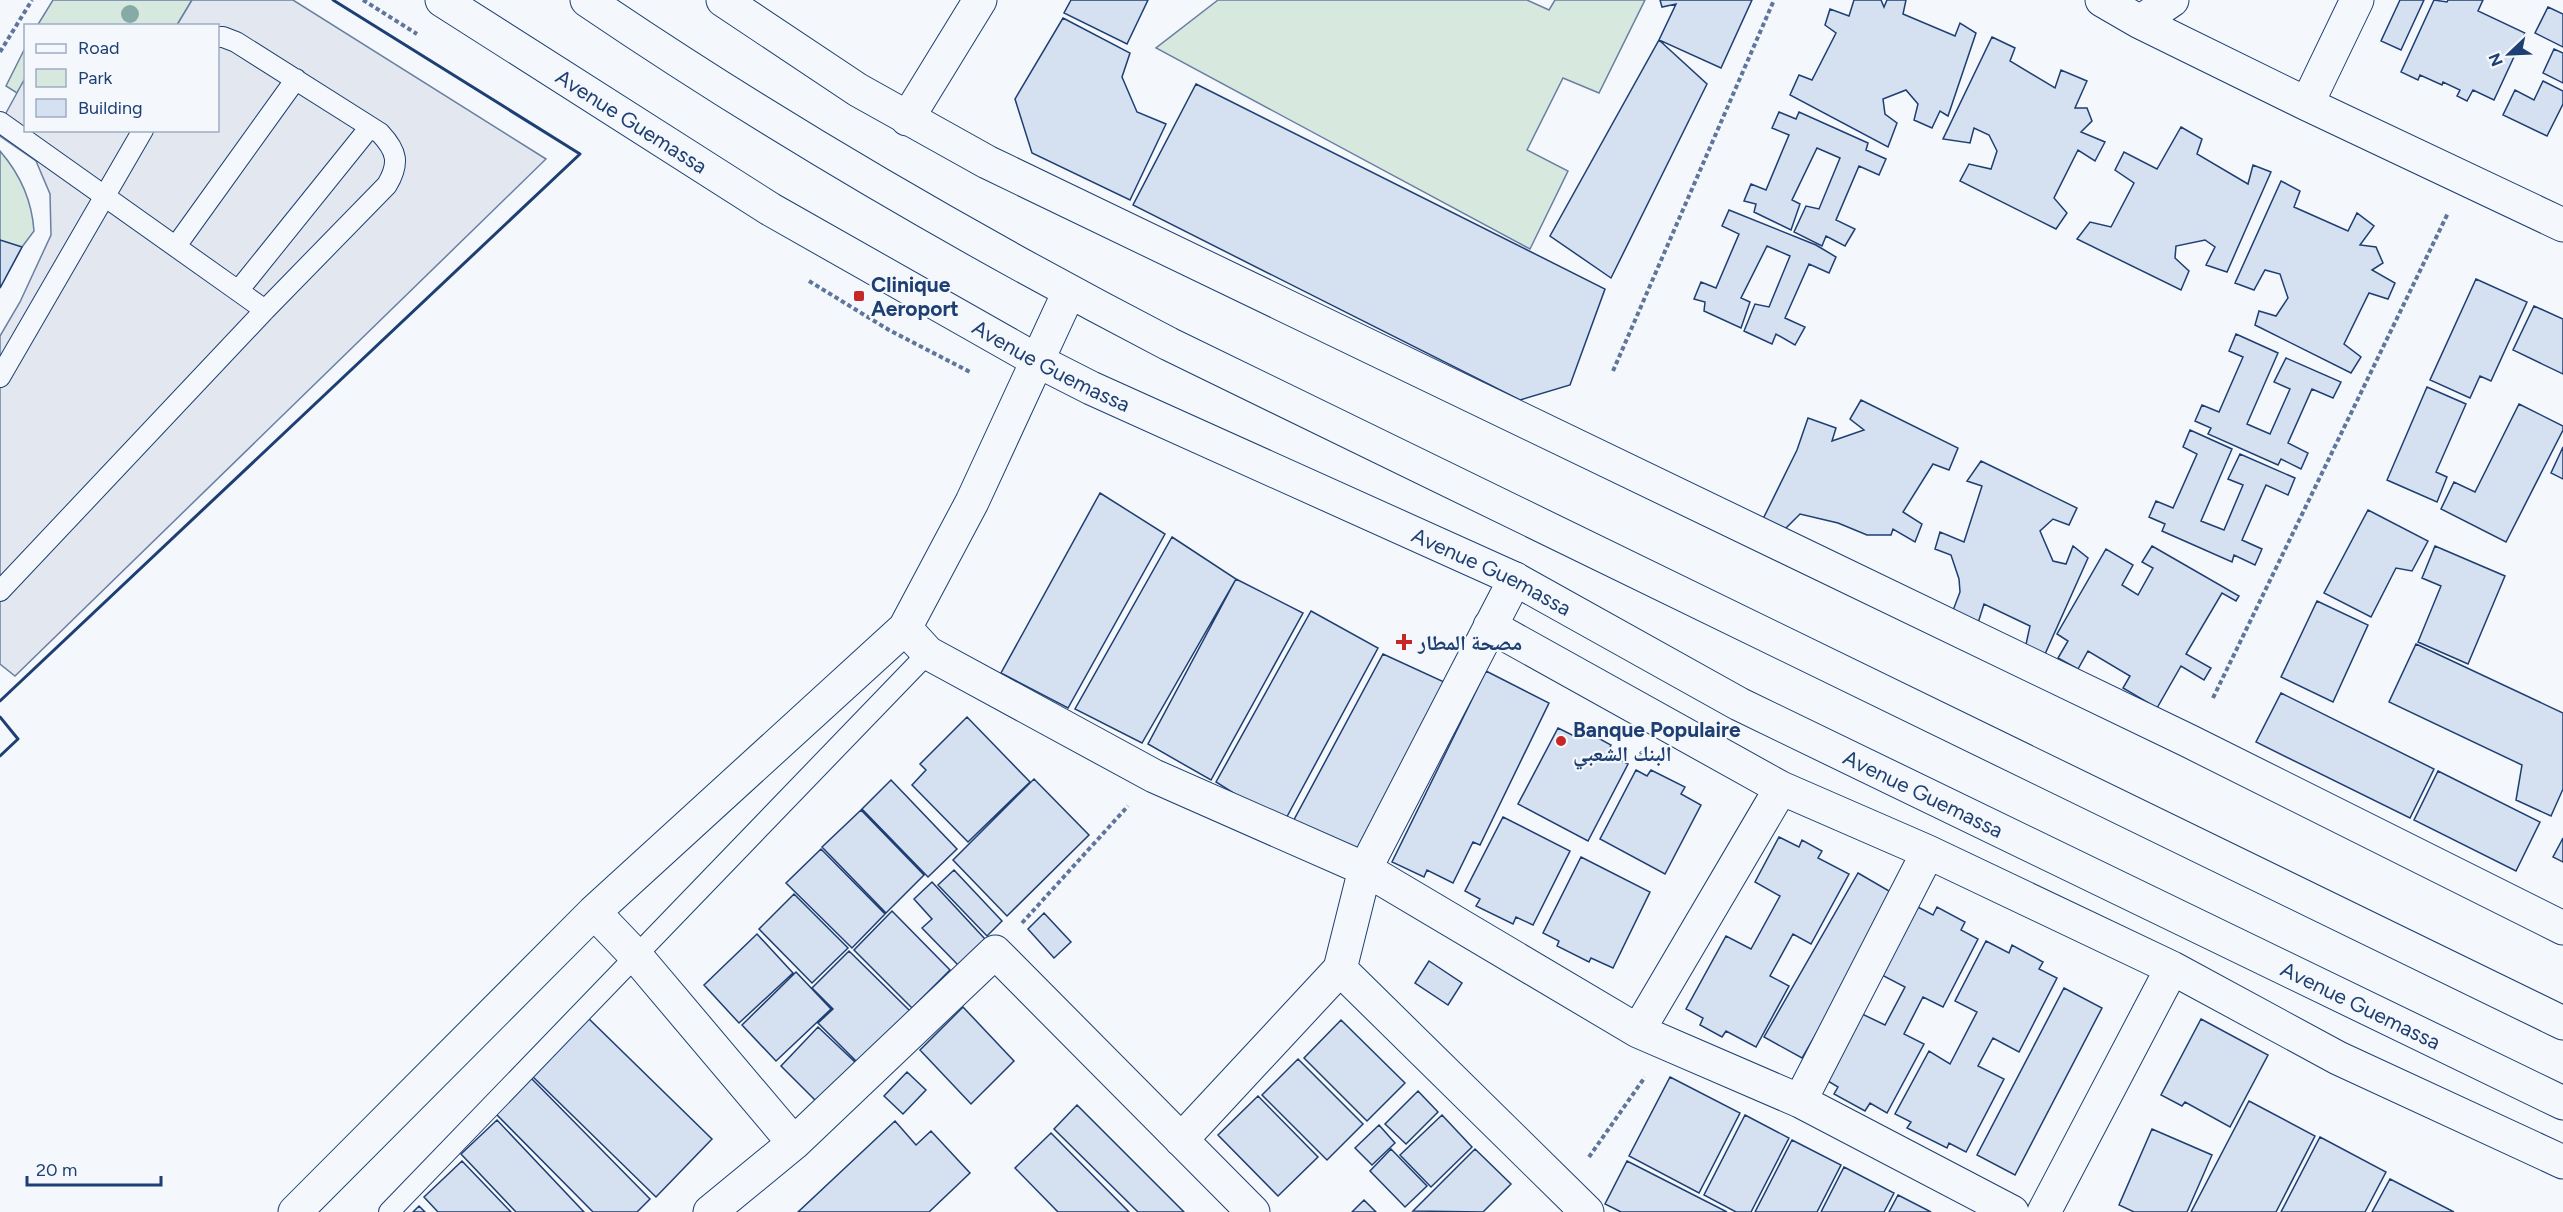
<svg xmlns="http://www.w3.org/2000/svg" width="2563" height="1212" font-family="Figtree,'Noto Naskh Arabic',sans-serif">
<rect width="100%" height="100%" fill="#f4f7fb"/>
<!-- green -->
<path fill="#d7e8df" stroke="#687fa3" stroke-width="1.5" d="M53,0H192L177,25L37,26Z
M1218,0H1527L1549,10L1555,0H1645L1599,93L1563,78L1527,150L1568,171L1530,249L1156,48Z
M25,48V81L17,93L6,86Z
M0,151C20,174 32,201 34,231L22,247L0,288Z"/>
<!-- parking -->
<path fill="#e3e8f0" stroke="#687fa3" stroke-width="1.5" d="M192,0H293L546,159L15,676L0,664V336L20,302L51,235L50,194L36,161L0,136V124L24,80L26,130H218V26L177,25Z"/>
<!-- building -->
<path fill="#d5e0f0" stroke="#1d3f73" stroke-width="1.5" d="M1071,0H1148L1127,44L1064,13Z
M1660,0H1752L1721,68L1659,40L1676,4L1662,7Z
M1854,0H1881L1884,7L1887,0H1906L1903,14L1955,36L1960,23L1976,33L1948,116L1940,111L1932,128L1914,120L1918,104L1906,90L1883,99L1885,114L1897,123L1888,147L1790,95L1799,75L1812,80L1836,33L1825,25L1830,9L1849,16Z
M2400,0H2424L2401,50L2381,41Z
M2434,0L2447,2L2448,0H2483L2478,11L2525,33L2494,100L2473,90L2467,101L2457,96L2460,90L2443,82L2442,85L2420,75L2418,80L2401,72Z
M2548,7L2563,14V47L2535,33Z
M1063,18L1130,53L1122,77L1137,112L1166,124L1130,200L1032,153L1015,99Z
M1992,37L2015,48L2010,61L2055,88L2061,70L2087,81L2075,108H2087L2092,121L2081,132L2105,142L2095,161L2078,150L2054,198L2067,213L2056,229L1960,181L1969,164L1991,169L1997,151L1989,135L1974,128L1970,143L1943,139Z
M1659,40L1707,84L1611,278L1550,236Z
M2554,49L2563,53V83L2543,73Z
M2543,81L2563,91V104L2547,136L2503,115L2515,90L2534,100Z
M1196,84L1605,289L1570,385L1520,400L1133,205Z
M1779,112L1796,119L1799,112L1868,143L1866,150L1886,159L1879,175L1859,166L1836,220L1855,229L1845,246L1826,236L1822,246L1794,232L1806,206L1819,209L1840,158L1817,148L1792,200L1800,204L1791,230L1754,212L1756,204L1744,201L1751,184L1766,190L1789,135L1772,128Z
M2181,127L2202,139L2197,154L2248,184L2253,165L2271,172L2227,272L2206,265L2215,247L2205,240L2176,246L2175,258L2189,271L2181,290L2077,239L2090,222L2111,227L2134,183L2115,170L2124,152L2157,169Z
M2281,181L2300,191L2294,207L2348,231L2357,213L2374,226L2360,245L2376,247L2383,263L2372,270L2395,283L2388,299L2369,293L2344,344L2361,357L2351,373L2255,325L2259,311L2276,316L2288,298L2280,274L2265,270L2254,290L2235,283Z
M1729,210L1816,245L1836,257L1829,273L1809,264L1785,318L1805,327L1795,345L1776,334L1772,344L1744,331L1755,304L1769,307L1790,256L1767,246L1741,298L1750,302L1741,328L1704,311L1705,302L1694,299L1701,282L1716,288L1739,234L1722,226Z
M0,240L22,247L0,288Z
M2476,279L2527,302L2491,381L2480,376L2470,398L2430,380Z
M2534,306L2563,319V374L2513,350Z
M2236,334L2278,353L2247,424L2270,434L2290,389L2274,382L2286,358L2341,382L2333,398L2312,389L2288,443L2308,453L2301,469L2281,459L2278,465L2208,434L2211,428L2195,421L2202,405L2219,412L2243,357L2229,351Z
M2427,387L2466,404L2436,472L2447,477L2437,502L2387,480Z
M1861,400L1958,448L1949,470L1933,464L1903,512L1922,524L1915,542L1893,529L1891,535H1867L1838,523L1800,514L1784,530L1763,519L1797,450L1808,418L1836,428L1832,441L1864,430L1850,419Z
M2519,404L2563,426V430L2506,542L2441,509L2454,482L2475,492Z
M2190,430L2232,449L2201,521L2224,530L2243,485L2228,479L2240,454L2295,478L2288,495L2266,485L2242,540L2262,549L2255,565L2234,555L2232,562L2162,531L2165,524L2149,517L2156,501L2173,508L2197,454L2183,447Z
M2563,447V479L2551,473Z
M1981,461L2077,508L2069,525L2053,519L2040,531L2053,561L2066,564L2073,546L2088,558L2045,654L2025,649L2030,626L1984,604L1978,623L1952,613L1960,592L1959,579L1951,555L1935,549L1940,532L1964,542L1982,486L1967,481Z
M1100,493L1165,534L1068,708L1001,673Z
M2368,510L2428,541L2412,571L2396,568L2371,617L2324,593Z
M1172,537L1236,579L1142,743L1075,709Z
M2152,546L2239,596L2236,601L2222,593L2186,654L2211,668L2204,680L2181,666L2157,708L2123,688L2130,676L2088,651L2078,669L2058,658L2068,641L2057,634L2106,549L2133,565L2122,585L2138,595L2153,568L2142,562Z
M2435,546L2505,576L2468,664L2418,642L2441,586L2422,578Z
M1236,579L1303,613L1211,780L1148,744Z
M2317,601L2368,625L2333,702L2281,677Z
M1311,611L1378,648L1283,824L1216,782Z
M2416,644L2563,713V789L2551,816L2516,800L2522,765L2389,702Z
M1383,654L1455,687L1359,864L1289,829Z
M1486,671L1549,703L1480,845L1473,842L1453,883L1427,870L1424,877L1392,862Z
M2281,693L2434,769L2410,818L2256,742Z
M967,717L1030,782L968,842L912,785L926,770L920,764Z
M1558,728L1576,737L1580,728L1611,745L1607,754L1628,764L1588,841L1518,804Z
M1636,770L1647,776L1651,770L1685,787L1681,794L1701,805L1665,874L1600,839Z
M2438,771L2540,822L2516,871L2414,820Z
M1034,779L1089,835L1007,916L953,860Z
M891,780L957,849L928,877L862,809Z
M861,810L924,875L886,913L822,847Z
M1503,817L1570,851L1533,925L1516,917L1513,924L1476,906L1480,899L1465,891Z
M1779,837L1799,847L1802,840L1822,851L1818,858L1849,874L1811,944L1793,934L1770,976L1789,986L1756,1047L1726,1031L1722,1037L1700,1025L1703,1018L1686,1009L1726,936L1751,949L1780,896L1755,882Z
M2563,838V862L2553,857Z
M821,849L885,914L852,948L786,883Z
M1581,857L1650,892L1613,968L1591,958L1589,962L1557,946L1559,941L1543,933Z
M954,870L1002,921L987,936L938,885Z
M1858,873L1896,895L1802,1058L1764,1037Z
M932,882L985,939L958,965L922,928L932,919L914,899Z
M794,894L848,948L812,983L759,929Z
M1914,905L1933,915L1937,907L1965,922L1961,930L1978,939L1943,1007L1923,997L1904,1034L1924,1044L1887,1113L1870,1103L1865,1111L1834,1094L1838,1087L1823,1078L1858,1012L1885,1025L1905,987L1878,973Z
M892,911L950,970L912,1008L854,950Z
M1044,913L1071,942L1054,958L1028,929Z
M757,934L793,973L739,1023L704,985Z
M1986,941L2009,953L2012,945L2043,962L2039,969L2057,978L2019,1052L1993,1038L1978,1066L2004,1079L1966,1152L1949,1143L1947,1148L1907,1128L1911,1122L1895,1114L1929,1051L1950,1064L1977,1012L1955,1001Z
M849,951L910,1011L858,1063L818,1023L833,1009L812,988Z
M1429,961L1462,983L1448,1005L1415,983Z
M796,972L831,1009L776,1061L742,1025Z
M2064,988L2102,1008L2015,1175L1977,1155Z
M963,1007L1014,1061L971,1104L920,1050Z
M585,1015L712,1139L656,1197L529,1073Z
M2201,1019L2268,1055L2230,1127L2185,1102L2182,1106L2161,1095Z
M1341,1020L1405,1083L1367,1121L1304,1058Z
M818,1027L856,1063L818,1103L781,1066Z
M1298,1059L1363,1124L1327,1160L1262,1095Z
M907,1072L926,1090L903,1114L884,1096Z
M1670,1077L1740,1113L1699,1193L1629,1156Z
M531,1078L650,1199L637,1212H593L496,1114Z
M1418,1091L1438,1112L1406,1144L1385,1124Z
M1258,1096L1318,1157L1278,1196L1218,1135Z
M2249,1101L2315,1136L2276,1212H2191Z
M1077,1105L1184,1212H1138L1054,1129Z
M1442,1115L1472,1147L1431,1187L1400,1155Z
M1745,1115L1789,1138L1751,1212H1736L1704,1195Z
M497,1120L584,1212H516L461,1154Z
M895,1121L916,1145L931,1131L970,1173L929,1212H798Z
M1379,1125L1395,1143L1372,1165L1355,1148Z
M2152,1129L2212,1155L2187,1212H2134L2119,1205Z
M1051,1133L1129,1212H1058L1015,1168Z
M2320,1137L2386,1172L2365,1212H2281Z
M1792,1140L1841,1165L1817,1212H1755Z
M1391,1149L1427,1186L1405,1207L1370,1171Z
M1475,1149L1511,1184L1483,1212L1413,1211Z
M462,1161L511,1212H438L424,1197Z
M1627,1161L1727,1212H1621L1605,1204Z
M1844,1167L1894,1193L1884,1212H1821Z
M2390,1179L2454,1212H2372Z
M1898,1195L1931,1212H1889Z
M1364,1200L1376,1212H1352Z
M419,1206L425,1212H413Z"/>
<g fill="none" stroke-linecap="round" stroke-linejoin="round">
<!-- lane casing -->
<g stroke="#1d3f73" stroke-width="22">
<path id="lane" d="M0,122L265,310
M176,246L296,79
M238,291L370,127
M0,377L143,130
M0,591L265,310L387,185C400,163 397,151 380,133L236,42L223,37H218
M389,1212L928,653"/>
</g>
<!-- street casing -->
<g stroke="#1d3f73" stroke-width="35">
<path id="street" d="M723,0L858,90L987,162L2189,741L2563,928
M2102,0L2140,22L2307,104L2563,225
M2140,22L2172,0
M2307,104L2357,0
M907,119L980,0
M1515,579L1365,869L1340,969L1587,1212
M1490,626L1781,788L1928,852L2172,968L2338,1058L2563,1162
M905,628L928,653L1154,776L1365,869L1638,1031L1800,1101L2012,1212
M594,912L636,956L794,1143
M1638,1031L1781,788
M1800,1101L1928,852
M1181,1140L1340,969
M295,1212L594,912L905,628L972,502L1069,292
M710,1212L794,1143L995,952L1253,1212
M2044,1212L2172,968"/>
</g>
<!-- secondary casing -->
<g stroke="#1d3f73" stroke-width="35">
<g id="secondary">
<path id="s1" d="M442,0L770,209L1038,361L1091,388L1515,579L1739,704L2563,1103"/>
<path d="M587,0C774,127 969,240 1169,344L2563,1023"/>
</g>
</g>
<!-- path -->
<path stroke="#5e769c" stroke-width="4" stroke-dasharray="4.5 3" stroke-linecap="butt" d="M363,0L417,34
M0,52L32,0
M809,281L889,330L972,373
M1613,371L1774,0
M2213,698L2448,213
M1022,923L1128,806
M1589,1157L1645,1077"/>
<!-- lane -->
<use href="#lane" stroke="#f4f7fb" stroke-width="20"/>
<!-- street -->
<use href="#street" stroke="#f4f7fb" stroke-width="33"/>
<!-- secondary -->
<use href="#secondary" stroke="#f4f7fb" stroke-width="33"/>
<!-- wall -->
<path stroke="#1d3f73" stroke-width="3" d="M0,701L580,154L333,0
M0,717L18,739L0,756"/>
</g>
<!-- trees -->
<circle fill="#86aba6" cx="130" cy="14" r="9"/>
<!-- markers -->
<g fill="#c62828" stroke="#f4f7fb" stroke-width="2">
<rect x="853" y="290" width="12" height="12" rx="3"/>
<path d="M1401 633h6v6h6v6h-6v6h-6v-6h-6v-6h6z"/>
<circle cx="1561" cy="741" r="6"/>
</g>
<g text-anchor="middle" dominant-baseline="central" stroke-width="4.5" stroke-linejoin="round" paint-order="stroke">
<!-- street labels -->
<g font-size="21" fill="#1d3f73" stroke="#f4f7fb">
<text stroke="none"><textPath href="#s1" startOffset="225">Avenue Guemassa</textPath></text>
<text stroke="none"><textPath href="#s1" startOffset="711">Avenue Guemassa</textPath></text>
<text stroke="none"><textPath href="#s1" startOffset="1197">Avenue Guemassa</textPath></text>
<text stroke="none"><textPath href="#s1" startOffset="1683">Avenue Guemassa</textPath></text>
<text stroke="none"><textPath href="#s1" startOffset="2169">Avenue Guemassa</textPath></text>
</g>
<!-- poi labels -->
<g font-size="21" font-weight="bold" fill="#1d3f73" stroke="#f4f7fb" text-anchor="start">
<text x="871" y="284">Clinique<tspan x="871" dy="24">Aeroport</tspan></text>
<text x="1418" y="642">مصحة المطار</text>
<text x="1573" y="729">Banque Populaire<tspan x="1573" dy="24">البنك الشعبي</tspan></text>
</g>
</g>
<!-- legend -->
<rect x="24" y="24" width="195" height="108" fill="#f4f7fb" stroke="#9eadc5" stroke-width="1.5"/>
<rect x="36" y="44" width="30" height="9" fill="#f4f7fb" stroke="#9eadc5" stroke-width="1.5"/>
<text x="78" y="54" font-size="18" fill="#1d3f73">Road</text>
<rect x="36" y="69" width="30" height="18" fill="#d7e8df" stroke="#9eadc5" stroke-width="1.5"/>
<text x="78" y="84" font-size="18" fill="#1d3f73">Park</text>
<rect x="36" y="99" width="30" height="18" fill="#d5e0f0" stroke="#9eadc5" stroke-width="1.5"/>
<text x="78" y="114" font-size="18" fill="#1d3f73">Building</text>
<!-- north arrow -->
<g transform="translate(2509 54) rotate(247)" stroke="#f4f7fb" stroke-width="4.5" paint-order="stroke">
<path d="M0-4.5L10 22L0 15L-10 22Z" fill="#1d3f73"/>
<text y="-9" font-size="16" font-weight="bold" text-anchor="middle" fill="#1d3f73">N</text>
</g>
<!-- scale -->
<path d="M27 1176v9h134v-9" fill="none" stroke="#1d3f73" stroke-width="3"/>
<text x="36" y="1176" font-size="18" fill="#1d3f73" stroke="#f4f7fb" stroke-width="4.5" paint-order="stroke">20 m</text>
</svg>
